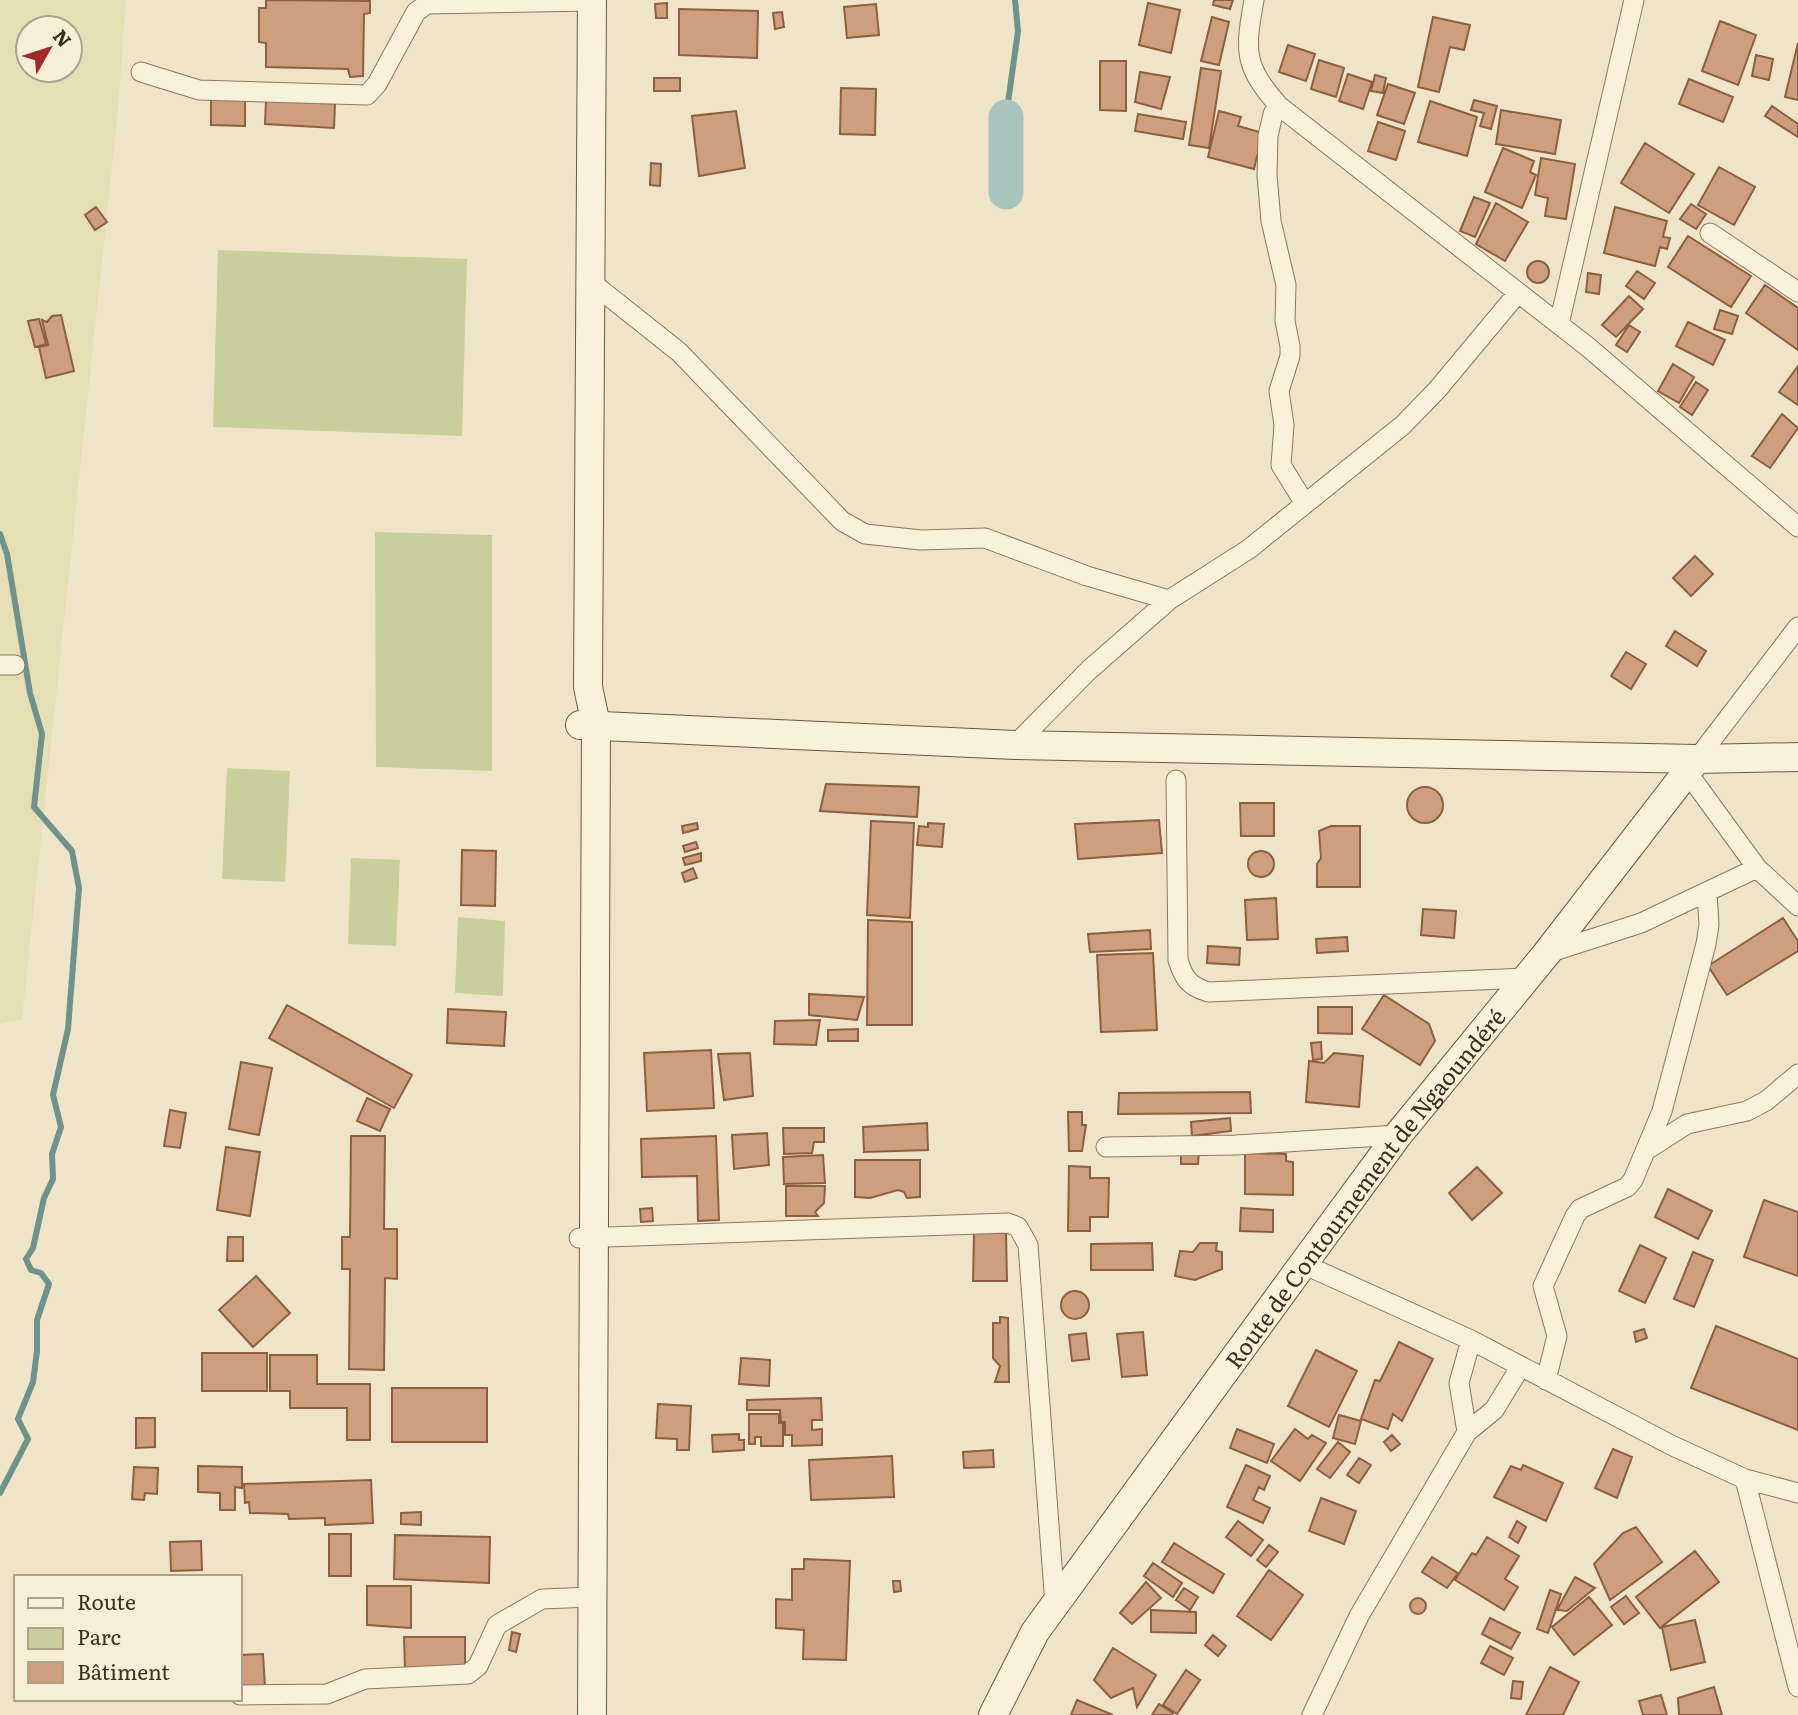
<svg xmlns="http://www.w3.org/2000/svg" width="1798" height="1715" font-family="Literata,serif">
<rect width="100%" height="100%" fill="#f0e4c8"/>
<!-- farmland -->
<path fill="#e6deb5" fill-rule="evenodd" d="M0,0H126L118,110L22,1019L0,1024ZM28,28H70V70H28Z"/>
<!-- green -->
<path fill="#c9cf9b" d="M218,250L467,259L462,436L213,427Z
M375,532L492,535V771L376,767Z
M227,768L290,771L285,882L222,879Z
M351,858L400,860L396,946L348,944Z
M458,917L505,921L503,996L455,993Z"/>
<g fill="none" stroke-linecap="round" stroke-linejoin="round">
<!-- stream -->
<path stroke="#6f938a" stroke-width="6" d="M1006,117L1018,31L1015,0
M0,534L7,554L30,693L42,734L34,807L72,851L79,888L68,1029L53,1095L61,1127L52,1154L53,1179L44,1198L33,1248L26,1259L31,1270L41,1273L49,1284L37,1320V1351L33,1382L18,1419L28,1439L0,1493"/>
<!-- river -->
<path stroke="#a9c4bc" stroke-width="35" d="M1006,117V192"/>
</g>
<!-- building -->
<path fill="#cf9f7d" stroke="#8d5f41" stroke-width="2" d="M266,0L370,1V13L364,14L363,76L350,77L348,69L266,67V43L259,42V8H266Z
M1214,0H1233L1230,9L1213,5Z
M667,3V18H656L655,4Z
M1148,3L1180,10L1171,53L1139,45Z
M876,4L879,35L847,38L844,7Z
M679,9L758,11L757,58L679,55Z
M782,12L784,27L775,29L773,13Z
M1212,17L1229,22L1219,65L1201,61Z
M1433,17L1470,25L1464,50L1450,47L1439,92L1418,87Z
M1720,21L1756,35L1738,85L1702,71Z
M1798,43V100L1785,97Z
M1288,45L1315,54L1306,81L1279,72Z
M1756,55L1773,59L1769,80L1752,76Z
M1319,60L1344,68L1336,97L1311,89Z
M1100,61H1126V111L1100,110Z
M1201,68L1221,71L1209,148L1189,145Z
M1140,72L1170,77L1161,109L1135,102Z
M1348,74L1372,82L1363,109L1339,101Z
M1375,75L1386,78L1383,93L1371,91Z
M654,78H680V91H654Z
M1689,79L1733,97L1723,122L1679,104Z
M1388,84L1415,93L1404,124L1377,115Z
M841,88L876,89L875,135L840,134Z
M211,99H245V126L211,125Z
M266,100L335,103L334,128L265,124Z
M1474,100L1497,106L1491,129L1480,126L1484,113L1471,110Z
M1430,101L1477,117L1467,156L1418,142Z
M1772,106L1798,124V137L1765,116Z
M1501,110L1561,120L1555,154L1496,144Z
M736,111L745,168L699,176L692,116Z
M1219,111L1241,117L1238,126L1263,133L1254,169L1208,157Z
M1138,114L1186,122L1183,139L1135,131Z
M1378,122L1405,131L1396,160L1368,151Z
M1645,143L1694,174L1669,213L1621,183Z
M1503,148L1534,161L1530,172L1536,175L1522,208L1485,192Z
M1541,158L1575,164L1566,219L1545,216L1548,198L1535,195Z
M651,163L661,164L660,186L650,185Z
M1719,167L1755,187L1734,225L1698,205Z
M1474,197L1490,203L1475,237L1460,231Z
M1496,203L1528,222L1505,261L1476,244Z
M1691,204L1706,214L1696,229L1680,219Z
M96,207L107,222L95,230L85,215Z
M1615,207L1667,221L1663,237L1670,238L1667,249L1660,247L1655,266L1604,253Z
M1688,236L1751,276L1731,307L1668,267Z
M1527 272a11 11 0 1 1 22 0a11 11 0 1 1-22 0Z
M1637,271L1655,283L1644,299L1626,286Z
M1588,273L1601,275L1599,294L1586,292Z
M1765,285L1798,308V350L1746,313Z
M1629,296L1643,309L1616,337L1602,325Z
M1720,310L1738,316L1732,334L1714,329Z
M61,315L74,371L46,378L39,347L48,345L42,320L47,322L52,316Z
M39,319L46,344L35,347L28,321Z
M1688,322L1725,340L1713,365L1676,346Z
M1629,325L1640,332L1627,352L1616,345Z
M1673,364L1694,377L1679,403L1658,391Z
M1798,366V405L1779,392Z
M1696,382L1708,390L1692,415L1680,407Z
M1782,414L1798,428L1770,468L1752,456Z
M1695,556L1713,574L1691,596L1673,578Z
M1675,631L1706,651L1697,666L1666,646Z
M1626,652L1646,664L1631,689L1611,676Z
M826,784L919,787L917,817L820,811Z
M1407 805a18 18 0 1 1 36 0a18 18 0 1 1-36 0Z
M1240,803H1274V836H1241Z
M1159,820L1162,853L1078,859L1075,824Z
M871,821L914,823L910,918L867,915Z
M697,823L698,829L683,833L682,826Z
M928,823L944,824L942,847L917,845L919,826L928,827Z
M1331,826H1360V887H1317V864L1321,858L1319,831Z
M696,842L698,848L685,852L683,846Z
M462,850L496,851L495,906L461,905Z
M1248 864a13 13 0 1 1 26 0a13 13 0 1 1-26 0Z
M701,853V861L685,865L683,858Z
M693,868L697,878L685,882L682,873Z
M1276,898L1278,939L1247,940L1245,900Z
M1423,909L1456,911L1454,938L1421,935Z
M1783,918L1798,941V951L1727,995L1708,966Z
M868,920L912,922V1025H867Z
M1150,930L1151,949L1090,952L1088,934Z
M1347,937L1348,951L1317,953L1316,939Z
M1208,946L1240,948L1239,965L1207,963Z
M1153,953L1157,1030L1101,1032L1097,955Z
M809,994L864,997L857,1020L809,1015Z
M1384,995L1429,1024L1435,1041L1420,1065L1362,1029Z
M287,1005L412,1075L394,1108L269,1038Z
M1318,1007H1352V1034L1318,1033Z
M448,1009L506,1012L504,1046L447,1043Z
M820,1020L816,1045L774,1044L775,1021Z
M858,1029V1041H828V1030Z
M1321,1042L1322,1059L1313,1060L1311,1043Z
M711,1050L714,1108L647,1111L644,1053Z
M750,1053L753,1096L724,1100L718,1054Z
M1334,1053L1363,1056L1359,1107L1306,1102L1309,1061L1324,1063Z
M241,1062L272,1068L259,1135L229,1129Z
M1250,1092L1251,1113L1118,1114L1119,1093Z
M367,1098L390,1109L380,1131L357,1121Z
M170,1110L186,1113L180,1148L164,1146Z
M1068,1112H1082V1125H1086L1082,1151H1069Z
M1230,1118L1231,1131L1192,1136L1191,1122Z
M927,1123L928,1150L864,1152L863,1127Z
M783,1128H824V1142H814L812,1153L784,1154Z
M767,1133L769,1165L734,1169L732,1135Z
M351,1136H385L384,1229H397V1279L385,1278L384,1370L349,1369L350,1269H342V1237H350Z
M716,1136L719,1220L698,1221L697,1176L642,1177L641,1139Z
M226,1147L260,1152L250,1216L217,1210Z
M1181,1151H1199L1198,1164H1181Z
M1245,1153L1286,1154V1161L1293,1162V1195L1245,1194Z
M823,1155L825,1183L784,1184L783,1157Z
M855,1160H920V1197L907,1198L904,1192L898,1190L870,1198L855,1197Z
M1069,1166L1090,1167V1178H1109L1108,1217H1090V1231H1068Z
M1477,1167L1502,1193L1472,1220L1449,1193Z
M786,1186H825L824,1203L815,1212L818,1216H786Z
M1668,1189L1712,1211L1698,1239L1655,1217Z
M1764,1200L1798,1212V1276L1744,1257Z
M652,1208L653,1221L641,1222L640,1209Z
M1241,1208L1273,1210V1232L1240,1231Z
M974,1233H1006L1007,1281H973Z
M228,1237H243V1261H227Z
M1152,1243L1153,1270H1091V1244Z
M1200,1243H1217L1216,1251L1222,1252V1269L1195,1280L1175,1276L1180,1251L1193,1252Z
M1640,1245L1666,1258L1645,1303L1619,1291Z
M1693,1252L1713,1260L1694,1307L1674,1299Z
M256,1276L290,1313L253,1347L219,1310Z
M1061 1305a14 14 0 1 1 28 0a14 14 0 1 1-28 0Z
M1000,1317L1008,1318L1009,1382H995L1000,1366L993,1358V1323H1000Z
M1716,1326L1798,1359V1430L1691,1388Z
M1644,1329L1647,1338L1636,1342L1634,1332Z
M1143,1332L1147,1375L1122,1377L1117,1334Z
M1086,1333L1089,1359L1072,1361L1069,1335Z
M1399,1342L1433,1359L1402,1421L1393,1414L1388,1429L1361,1419L1375,1380L1380,1381Z
M1316,1350L1357,1371L1329,1427L1288,1406Z
M202,1353H267V1391H202Z
M270,1355H317V1384H370V1440H347V1408H290V1391H270Z
M741,1358L770,1360L769,1386L739,1384Z
M392,1388H487V1442H392Z
M821,1398L822,1420H812V1430L822,1429V1445L792,1446V1435H785V1422H781L780,1410H747V1400Z
M658,1404L691,1406L689,1450H677V1439L656,1438Z
M749,1414H779V1423H783V1446H761V1437H755V1444H749Z
M1339,1415L1361,1421L1355,1444L1333,1438Z
M136,1418H155V1447L136,1448Z
M1237,1429L1274,1444L1267,1463L1230,1448Z
M1295,1429L1308,1439L1312,1435L1326,1443L1300,1481L1271,1461Z
M739,1434V1440H744V1450L713,1452L712,1435Z
M1392,1435L1400,1444L1391,1451L1384,1442Z
M1338,1442L1350,1452L1330,1478L1317,1469Z
M1613,1449L1632,1457L1617,1498L1595,1488Z
M993,1450L994,1467L964,1468L963,1452Z
M892,1456L894,1497L811,1500L809,1460Z
M1359,1458L1371,1465L1359,1483L1347,1475Z
M1246,1465L1270,1476L1264,1490L1259,1487L1253,1500L1270,1508L1263,1523L1227,1507Z
M1523,1465L1563,1483L1546,1521L1494,1497L1511,1466L1521,1470Z
M198,1466L242,1467V1488L235,1487V1510H220V1493L198,1492Z
M134,1467L158,1468L157,1494L145,1493L144,1500L132,1499Z
M371,1480L373,1523L325,1525V1518L289,1519L288,1514L250,1513L249,1502L245,1503L244,1484Z
M1321,1498L1356,1511L1344,1544L1309,1531Z
M421,1512V1525L401,1524V1513Z
M1238,1521L1263,1540L1251,1556L1226,1537Z
M1517,1521L1526,1527L1518,1543L1509,1537Z
M1636,1527L1662,1562L1610,1600L1594,1564L1623,1533Z
M329,1534H351V1576H329Z
M395,1535L490,1537L489,1583L394,1579Z
M1487,1537L1519,1556L1505,1579L1518,1587L1504,1610L1455,1580L1472,1553L1476,1555Z
M201,1541L202,1570L171,1571L170,1542Z
M1174,1543L1224,1574L1213,1593L1162,1562Z
M1269,1545L1278,1552L1266,1567L1257,1560Z
M1695,1551L1719,1582L1660,1628L1636,1597Z
M1432,1557L1458,1573L1447,1588L1422,1572Z
M804,1559L850,1561L846,1660L803,1659L804,1630L776,1628V1599L792,1600V1569H804Z
M1153,1563L1182,1583L1173,1597L1144,1576Z
M1269,1570L1303,1595L1271,1640L1237,1616Z
M1575,1577L1595,1588L1567,1611L1557,1610Z
M893,1581H900L901,1591L894,1592Z
M1146,1582L1161,1598L1132,1624L1120,1613Z
M367,1586H411V1628L367,1625Z
M1184,1588L1198,1597L1190,1610L1176,1600Z
M1550,1590L1561,1594L1548,1633L1537,1629Z
M1626,1596L1639,1613L1624,1624L1611,1607Z
M1589,1597L1612,1625L1574,1655L1552,1627Z
M1410 1606a8 8 0 1 1 16 0a8 8 0 1 1-16 0Z
M1151,1610L1196,1612V1633L1151,1632Z
M1490,1618L1520,1633L1511,1649L1482,1634Z
M1695,1620L1705,1662L1671,1670L1662,1627Z
M512,1632L520,1634L516,1652L509,1650Z
M1213,1635L1226,1646L1218,1656L1205,1645Z
M404,1637H465V1670H405Z
M1490,1646L1513,1658L1504,1675L1481,1663Z
M1113,1648L1156,1675L1137,1707L1133,1688L1111,1698L1094,1680Z
M263,1654L265,1687L240,1688V1655Z
M1550,1667L1579,1682L1563,1715H1526Z
M1186,1670L1200,1680L1177,1714L1163,1705Z
M1513,1681L1523,1682L1521,1699L1511,1698Z
M1714,1687L1722,1715H1679L1678,1698Z
M1661,1695L1667,1715H1643L1639,1701Z
M1077,1700L1113,1715H1071Z
M1159,1704L1173,1713L1172,1715H1152Z"/>
<g fill="none" stroke-linecap="round" stroke-linejoin="round">
<!-- street casing -->
<g stroke="#8d765c" stroke-width="21">
<path id="street" d="M1254,0C1245,51 1243,65 1279,106L1588,347L1798,527
M141,72L199,90L367,95L377,84L416,12L427,4L592,1
M1279,106L1273,114L1268,136L1267,175L1271,221L1286,285L1285,321L1290,346V356L1279,391L1284,425L1281,465L1305,504
M1710,233L1798,292
M591,282L679,352L842,521L865,534L921,540L985,538L1087,576L1169,600
M1559,324L1634,0
M0,665H15
M1015,745L1089,670L1169,600L1249,549L1403,425L1437,390L1517,294
M1697,759L1798,627
M1687,772L1757,868L1798,906
M1176,780L1178,960C1184,979 1189,986 1208,992L1525,978
M1548,953L1641,923L1757,868
M1106,1147L1236,1145L1398,1135
M1648,1149L1687,1124L1747,1111L1766,1101L1798,1074
M579,1238L1008,1223L1018,1227L1028,1245L1055,1605
M1303,1264L1471,1340L1671,1445L1745,1479L1798,1493
M1546,1380L1557,1336L1543,1286L1575,1216L1580,1209L1627,1187L1633,1180L1662,1111L1706,944L1709,925L1707,892
M1467,1432L1459,1383L1471,1340
M1745,1479L1798,1687
M240,1695L327,1694L365,1679L468,1674L478,1666L497,1625L542,1599L592,1597
M1312,1715L1359,1616L1467,1432L1494,1410L1521,1366"/>
</g>
<!-- secondary casing -->
<g stroke="#6f573f" stroke-width="30">
<g id="secondary">
<path d="M580,725L1015,745L1697,759"/>
<path d="M592,1715L596,725L588,687L592,0"/>
<path id="s1" d="M993,1715L1035,1632L1303,1264L1398,1135L1547,953L1697,759L1798,757"/>
</g>
</g>
<!-- street -->
<use href="#street" stroke="#faf1dc" stroke-width="19"/>
<!-- secondary -->
<use href="#secondary" stroke="#faf1dc" stroke-width="28"/>
</g>
<g text-anchor="middle" dominant-baseline="central" stroke-width="6" stroke-linejoin="round" paint-order="stroke">
<!-- street labels -->
<g font-size="23" fill="#3d2e20" stroke="#f7eed8">
<text stroke="none"><textPath href="#s1" startOffset="646">Route de Contournement de Ngaoundéré</textPath></text>
</g>
</g>
<!-- legend -->
<rect x="14" y="1575" width="228" height="126" fill="#f7eed8" stroke="#ada18e" stroke-width="2"/>
<rect x="28" y="1598" width="35" height="10" fill="#faf1dc" stroke="#ada18e" stroke-width="2"/>
<text x="77" y="1610" font-size="21" fill="#3d2e20">Route</text>
<rect x="28" y="1628" width="35" height="21" fill="#c9cf9b" stroke="#ada18e" stroke-width="2"/>
<text x="77" y="1645" font-size="21" fill="#3d2e20">Parc</text>
<rect x="28" y="1662" width="35" height="21" fill="#cf9f7d" stroke="#ada18e" stroke-width="2"/>
<text x="77" y="1680" font-size="21" fill="#3d2e20">Bâtiment</text>
<!-- north arrow -->
<g transform="translate(49 49) rotate(51)"><circle r="33" fill="#f7eed8" stroke="#ada18e" stroke-width="2"/>
<path d="M0-5L12 26L0 18L-12 26Z" fill="#9e2a2b"/>
<text y="-10" font-size="19" font-weight="bold" text-anchor="middle" fill="#3d2e20">N</text>
</g>
</svg>
